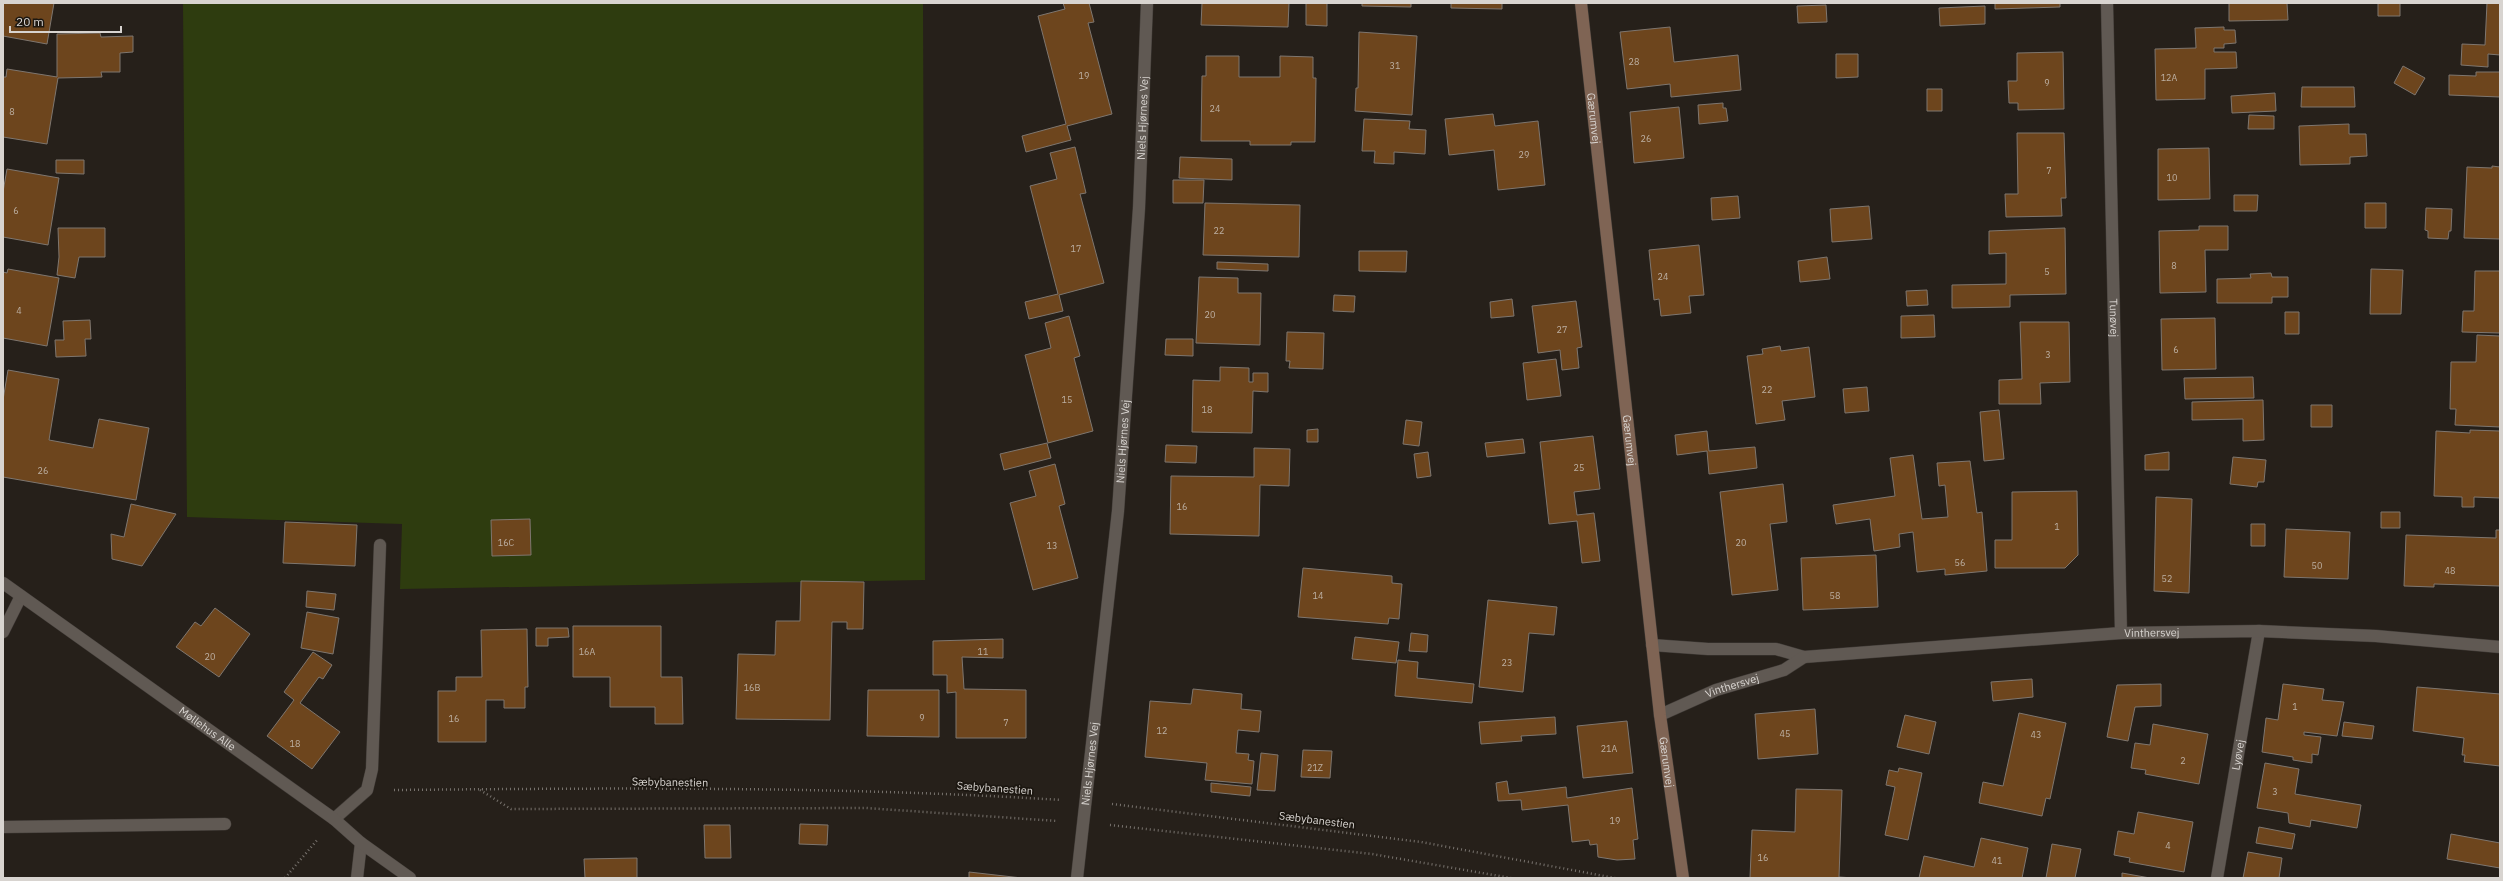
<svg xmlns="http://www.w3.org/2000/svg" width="2503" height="881" font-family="'IBM Plex Sans',sans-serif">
<rect width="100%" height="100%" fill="#26201a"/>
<!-- green -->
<path fill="#2e3c0f" d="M183,3H923L925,580L400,589L402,524L187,517Z"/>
<!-- building -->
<path fill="#6d451d" stroke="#7e766f" d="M3,3H54L47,44L3,36Z
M1063,3H1089L1094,22L1088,23L1112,114L1067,126L1071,140L1026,152L1022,136L1066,124L1038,16L1065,9Z
M1202,3H1289L1288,27L1201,25Z
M1306,3H1327V26L1306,25Z
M1362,3H1411V7L1362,6Z
M1451,3H1502V9L1451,8Z
M1995,3H2060V7L1995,9Z
M2229,3H2287L2288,20L2229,21Z
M2378,3H2400V16H2378Z
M2487,3H2500V55L2488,54V67L2461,65L2462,44L2485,45Z
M1826,5L1827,22L1798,23L1797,6Z
M1985,6V24L1940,26L1939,8Z
M1670,27L1674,62L1738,55L1741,90L1671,97L1670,84L1627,89L1620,32Z
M2224,27V30H2235L2236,43L2224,44V48H2214V52H2236L2237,68L2205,69V99L2156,100L2155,49L2196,48L2195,28Z
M1359,32L1417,36L1412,115L1355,111L1356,88H1358Z
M100,33L101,37L133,36V52L120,53V72H101L102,77L58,78L47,144L3,137V77H6L7,69L57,77V34Z
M2063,52L2064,109L2018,110V103H2009L2008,81H2017V53Z
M1836,54H1858V77L1836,78Z
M1206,56H1239V77H1280V56L1313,57V78H1316L1315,142H1291V145H1250V141H1201L1202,76H1206Z
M2403,66L2425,78L2415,95L2394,83Z
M2476,72H2500V97L2449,95V75L2476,76Z
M2302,87H2354L2355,107H2301Z
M1927,89H1942V111H1927Z
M2275,93L2276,111L2232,113L2231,96Z
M1723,103V108H1726L1728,121L1699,124L1698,105Z
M1679,107L1684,158L1634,163L1630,112Z
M1493,114L1495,126L1538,121L1545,185L1498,190L1494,150L1449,155L1445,119Z
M2249,115L2274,116V129H2248Z
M1364,119L1410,121L1409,129L1426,130L1425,154L1394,152V164L1374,163L1375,151H1362Z
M2349,124V134H2366L2367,156L2350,157V164L2300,165L2299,126Z
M2017,133H2064L2066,198H2061L2062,216L2006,217L2005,194H2018Z
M1075,147L1086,193L1080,194L1104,283L1059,295L1063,311L1029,319L1025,302L1058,294L1030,186L1057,179L1050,153Z
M2209,148L2210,199L2158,200V149Z
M1180,157L1232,159V180L1179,178Z
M56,160H84V174L56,173Z
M2492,166L2500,167V239L2464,238L2467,167L2492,168Z
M7,169L59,178L48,245L3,237V192Z
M1173,180H1204L1203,203H1173Z
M2234,195H2258L2257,211H2234Z
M1738,196L1740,218L1712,220L1711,198Z
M1205,203L1300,205L1299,257L1203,255Z
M2365,203H2386V228H2365Z
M1869,206L1872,239L1832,242L1830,209Z
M2426,208L2452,209L2451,231H2449L2448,239L2428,238V231L2425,230Z
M2199,226H2228V250H2205L2206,292L2160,293L2159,231L2199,230Z
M58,228H105V257H79L75,278L57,275L59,257Z
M2065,228L2066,294L2010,295V307L1952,308V285L2006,284V253L1989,254V231Z
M1699,245L1704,295L1689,296L1691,313L1661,316L1659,299L1654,300L1649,250Z
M1359,251H1407L1406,272L1359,271Z
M1827,257L1830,279L1800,282L1798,261Z
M1217,262L1268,264V271L1217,269Z
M8,269L59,278L47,346L3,338V272L7,273Z
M2371,269L2403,270L2401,314H2370Z
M2475,271H2500V333L2462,332L2463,311H2474Z
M2271,273L2272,277H2288V297H2272V303H2217V279L2251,278L2250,274Z
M1199,277L1238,278V293H1261L1260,345L1196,343Z
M1927,290L1928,305L1907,306L1906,291Z
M1334,295L1355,296L1354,312L1333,311Z
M1512,299L1514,316L1491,318L1490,302Z
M1576,301L1582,347L1577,348L1579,368L1562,370L1560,350L1538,353L1532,306Z
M2285,312H2299V334H2285Z
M1934,315L1935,337L1901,338V316Z
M1069,316L1080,356L1074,358L1093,431L1048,443L1025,355L1051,348L1045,323Z
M2215,318L2216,369L2162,370L2161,319Z
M90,320L91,339H85L86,356L56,357L55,340H64L63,321Z
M2020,322H2069L2070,382L2040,383L2041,404H1999V380L2022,379Z
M1287,332L1324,333L1323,369L1289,368L1290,361H1286Z
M2477,335L2500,336V427L2455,425L2456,409H2450L2451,362H2476Z
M1166,339H1193V356L1165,355Z
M1780,346L1781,351L1809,347L1815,397L1782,401L1785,420L1756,424L1747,356L1763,354L1762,349Z
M1556,359L1561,396L1527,400L1523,363Z
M1220,367L1249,368V382H1253V373H1268V392L1253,391L1252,433L1192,432L1193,380L1220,381Z
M8,370L59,379L49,440L93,448L99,419L149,428L136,500L3,477V400Z
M2253,377L2254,398L2185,399L2184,378Z
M1867,387L1869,411L1845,413L1843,389Z
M2263,400L2264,440L2243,441V419L2192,420V402Z
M2311,405H2332V427H2311Z
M1999,410L2004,459L1984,461L1980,412Z
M1406,420L1422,422L1419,446L1403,444Z
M1318,429V442H1307V430Z
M2470,430L2500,431V498L2474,497V507H2462V497L2434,496L2436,431L2470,433Z
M1707,431L1709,451L1755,447L1757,468L1709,474L1707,451L1677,455L1675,435Z
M1593,436L1600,489L1574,492L1577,515L1594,513L1600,561L1582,563L1577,521L1549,524L1540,442Z
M1523,439L1525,453L1487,457L1485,443Z
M1047,443L1051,458L1004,470L1000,454Z
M1166,445L1197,446L1196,463L1165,462Z
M1254,448L1290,449L1289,486L1260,485L1259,536L1170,534L1171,476L1254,477Z
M1428,452L1431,476L1417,478L1414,454Z
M2169,452V470H2145V455Z
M1913,455L1922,519L1948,517L1945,485L1939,486L1937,463L1970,461L1977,513L1982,512L1987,571L1945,575V569L1917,572L1913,532L1899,534L1900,547L1874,551L1870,519L1836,524L1833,505L1895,496L1890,458Z
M2233,457L2266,460L2264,482H2258L2257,487L2230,484Z
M1055,464L1065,504L1059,506L1078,578L1033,590L1010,503L1036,496L1029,471Z
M1783,484L1787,522L1770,524L1778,590L1732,595L1720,492Z
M2077,491L2078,555L2065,568H1995V540H2012V492Z
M2156,497L2192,499L2189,593L2154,591Z
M131,504L176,514L142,566L112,559L111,534L124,537Z
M2381,512H2400V528H2381Z
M530,519L531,555L492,556L491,520Z
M285,522L357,525L355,566L283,563Z
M2251,524H2265V546H2251Z
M2286,529L2350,532L2348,579L2284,577Z
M2496,530H2500V586L2434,584V587L2404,586L2406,535L2496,538Z
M1876,555L1878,607L1803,610L1801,558Z
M1303,568L1392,576V583L1402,584L1399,619L1389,618L1388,624L1298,617Z
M801,581L864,582L863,629H847V622H832L830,720L736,719L738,654L775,655L776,621H800Z
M307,591L336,594L334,610L306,607Z
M1488,600L1557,607L1554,635L1529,633L1523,692L1479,687Z
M215,608L250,634L219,677L176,647L195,622L201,626Z
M307,612L339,618L333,654L301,648Z
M573,626H661V677H682L683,724H655V707H610V677H573Z
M536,628H568L569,637L548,638V646H536Z
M527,629L528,687H525V708H504V700H486V742H438V691H456V677H482L481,630Z
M1411,633L1428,635L1427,652L1409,651Z
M1355,637L1399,642L1396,663L1352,659Z
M1003,639V658L962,657L964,689L1026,690V738H956V692L947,693V675H933V641Z
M313,652L332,665L323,679L319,677L300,703L340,732L312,769L267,736L294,700L284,692Z
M1398,660L1418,662L1417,678L1474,684L1472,703L1395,696Z
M2032,679L2033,697L1993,701L1991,682Z
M2161,684V706L2135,707L2128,741L2107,737L2117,685Z
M2283,684L2324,689L2322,700L2344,702L2337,736L2304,732V735L2321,737L2318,755L2312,754V763L2293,760V757L2262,752L2266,718L2278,720Z
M2417,687L2500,694V766L2464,762L2465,755H2462L2464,738L2413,731Z
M1193,689L1242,694L1241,709L1261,711L1259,732L1238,730L1236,753L1249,754L1248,760L1254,761L1252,784L1205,780L1207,763L1145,757L1150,701L1191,704Z
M868,690H939V737L867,736Z
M1815,709L1818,754L1758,759L1755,714Z
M2019,713L2066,723L2050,799L2046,798L2042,816L1979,803L1983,782L2003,786Z
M1905,715L1936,722L1929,754L1897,747Z
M1555,717L1556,734L1521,736L1522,741L1481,744L1479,722Z
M1627,721L1633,773L1583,778L1577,726Z
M2344,722L2374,726L2372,739L2342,736Z
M2153,724L2208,734L2199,784L2145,774L2146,770L2131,768L2135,743L2150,745Z
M1303,750L1332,751L1330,778L1301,777Z
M1261,753L1278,755L1275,791L1257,790Z
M2265,763L2299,769L2295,794L2361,805L2357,828L2311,820L2310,827L2289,823L2288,813L2257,808Z
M1899,768L1922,773L1908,840L1885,835L1895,787L1886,785L1889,770L1898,772Z
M1507,781L1509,794L1566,787L1567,798L1632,788L1638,839L1633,840L1635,859L1617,860L1598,857L1597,844L1590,845L1589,840L1572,842L1568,805L1522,810L1521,800L1498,801L1496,783Z
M1211,783L1251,787L1250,796L1211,792Z
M1796,789L1842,790L1839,877L1854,878H1750L1752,830L1795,832Z
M2138,812L2193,822L2184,872L2129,862L2130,858L2114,855L2118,831L2134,834Z
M800,824L828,825L827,845L799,844Z
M704,825H730L731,858H705Z
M2259,827L2295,834L2292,849L2256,843Z
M2451,834L2500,843V868L2447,859Z
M1981,838L2028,848L2022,878H1919L1924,856L1974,867Z
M2052,844L2081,849L2075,878H2046Z
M2248,852L2282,858L2279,878H2243Z
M637,858V878H585L584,859Z
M969,872L1022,878H969Z
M2122,873L2150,878H2122Z"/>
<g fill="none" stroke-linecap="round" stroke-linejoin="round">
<!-- service casing -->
<g stroke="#3f3a36" stroke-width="13">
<path id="service" d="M3,632L21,596
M334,819L367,790L372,769L380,545
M3,827L225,824"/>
</g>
<!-- minor casing -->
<g stroke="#3f3a36" stroke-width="13">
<g id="minor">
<path id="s1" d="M2107,3L2121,633"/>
<path d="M357,878L361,843"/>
<path id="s2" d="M1077,878L1118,511L1139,208L1147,3"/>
<path id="s3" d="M2217,878L2259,631"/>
</g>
</g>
<!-- tertiary casing -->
<g stroke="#3f3a36" stroke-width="13">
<g id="tertiary">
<path id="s4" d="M3,583L334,819L361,843L410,878"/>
<path id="s5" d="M1652,645L1708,649H1776L1804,657L2121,633L2259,631L2376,636L2500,647"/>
<path id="s6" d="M1660,715L1716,690L1784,670L1804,657"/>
</g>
</g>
<!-- secondary casing -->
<g stroke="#3f3a36" stroke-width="13">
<g id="secondary">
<path id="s7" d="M1581,3L1660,715L1683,878"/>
</g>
</g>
<!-- path -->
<path stroke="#78736e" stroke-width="2.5" stroke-dasharray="1 3" stroke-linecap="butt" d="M394,790C616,788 839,786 1061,800
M480,790L511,809L866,808L1057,821
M1112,804L1421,842L1615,878
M1110,825L1372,854L1511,878
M285,878L318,839"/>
<!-- service -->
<use href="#service" stroke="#605953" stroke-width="12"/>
<!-- minor -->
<use href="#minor" stroke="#605953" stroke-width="12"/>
<!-- tertiary -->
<use href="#tertiary" stroke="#605953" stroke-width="12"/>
<!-- secondary -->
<use href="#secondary" stroke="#7f6454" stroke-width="12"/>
</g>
<g text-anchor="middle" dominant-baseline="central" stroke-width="3.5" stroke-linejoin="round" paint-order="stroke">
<!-- number labels -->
<g font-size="9" fill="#bdb0a3">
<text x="1634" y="61">28</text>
<text x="1395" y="65">31</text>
<text x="1084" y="75">19</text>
<text x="2169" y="77">12A</text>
<text x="2047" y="82">9</text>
<text x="1215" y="108">24</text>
<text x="12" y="111">8</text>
<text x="1646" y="138">26</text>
<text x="1524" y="154">29</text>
<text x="2049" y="170">7</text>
<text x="2172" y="177">10</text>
<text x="16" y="210">6</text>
<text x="1219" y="230">22</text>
<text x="1076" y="248">17</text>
<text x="2174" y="265">8</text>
<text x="2047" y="271">5</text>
<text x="1663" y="276">24</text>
<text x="19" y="310">4</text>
<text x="1210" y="314">20</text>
<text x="1562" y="329">27</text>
<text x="2176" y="349">6</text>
<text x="2048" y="354">3</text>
<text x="1767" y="389">22</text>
<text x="1067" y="399">15</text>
<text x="1207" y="409">18</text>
<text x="1579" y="467">25</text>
<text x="43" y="470">26</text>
<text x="1182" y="506">16</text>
<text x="2057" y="526">1</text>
<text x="506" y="542">16C</text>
<text x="1741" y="542">20</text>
<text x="1052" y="545">13</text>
<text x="1960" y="562">56</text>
<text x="2317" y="565">50</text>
<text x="2450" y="570">48</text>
<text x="2167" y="578">52</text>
<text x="1318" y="595">14</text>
<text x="1835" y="595">58</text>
<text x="587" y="651">16A</text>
<text x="983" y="651">11</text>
<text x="210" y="656">20</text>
<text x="1507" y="662">23</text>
<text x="752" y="687">16B</text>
<text x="2295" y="706">1</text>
<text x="922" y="717">9</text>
<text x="454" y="718">16</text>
<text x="1006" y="722">7</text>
<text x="1162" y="730">12</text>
<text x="1785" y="733">45</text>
<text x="2036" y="734">43</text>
<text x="295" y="743">18</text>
<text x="1609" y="748">21A</text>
<text x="2183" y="760">2</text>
<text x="1315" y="767">21Z</text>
<text x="2275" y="791">3</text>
<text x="1615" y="820">19</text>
<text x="2168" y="845">4</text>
<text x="1763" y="857">16</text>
<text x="1997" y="860">41</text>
</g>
<!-- street labels -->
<g font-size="11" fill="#d8d4d0" stroke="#1c1711">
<text stroke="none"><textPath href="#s2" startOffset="763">Niels Hjørnes Vej</textPath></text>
<text stroke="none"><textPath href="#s7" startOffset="116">Gærumvej</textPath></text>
<text stroke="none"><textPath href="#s1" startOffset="315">Tunøvej</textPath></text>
<text stroke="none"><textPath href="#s2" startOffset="439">Niels Hjørnes Vej</textPath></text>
<text stroke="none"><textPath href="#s7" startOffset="440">Gærumvej</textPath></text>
<text stroke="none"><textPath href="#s5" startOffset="502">Vinthersvej</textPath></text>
<text stroke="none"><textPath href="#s6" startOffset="78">Vinthersvej</textPath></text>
<text stroke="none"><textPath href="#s4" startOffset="251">Møllehus Alle</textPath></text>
<text stroke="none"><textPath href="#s3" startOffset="125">Lyøvej</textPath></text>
<text stroke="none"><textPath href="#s7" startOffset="764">Gærumvej</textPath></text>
<text stroke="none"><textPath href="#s2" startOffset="115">Niels Hjørnes Vej</textPath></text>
<text transform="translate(670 782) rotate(1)">Sæbybanestien</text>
<text transform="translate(995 788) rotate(4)">Sæbybanestien</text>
<text transform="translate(1317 820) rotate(7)">Sæbybanestien</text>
</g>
</g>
<!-- border -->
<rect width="2503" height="881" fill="none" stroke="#d8d4d0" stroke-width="8"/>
<!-- scale -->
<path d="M10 26v6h111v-6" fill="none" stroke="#d8d4d0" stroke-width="2"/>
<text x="16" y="26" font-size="12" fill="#d8d4d0" stroke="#1c1711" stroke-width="3" paint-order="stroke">20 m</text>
</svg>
